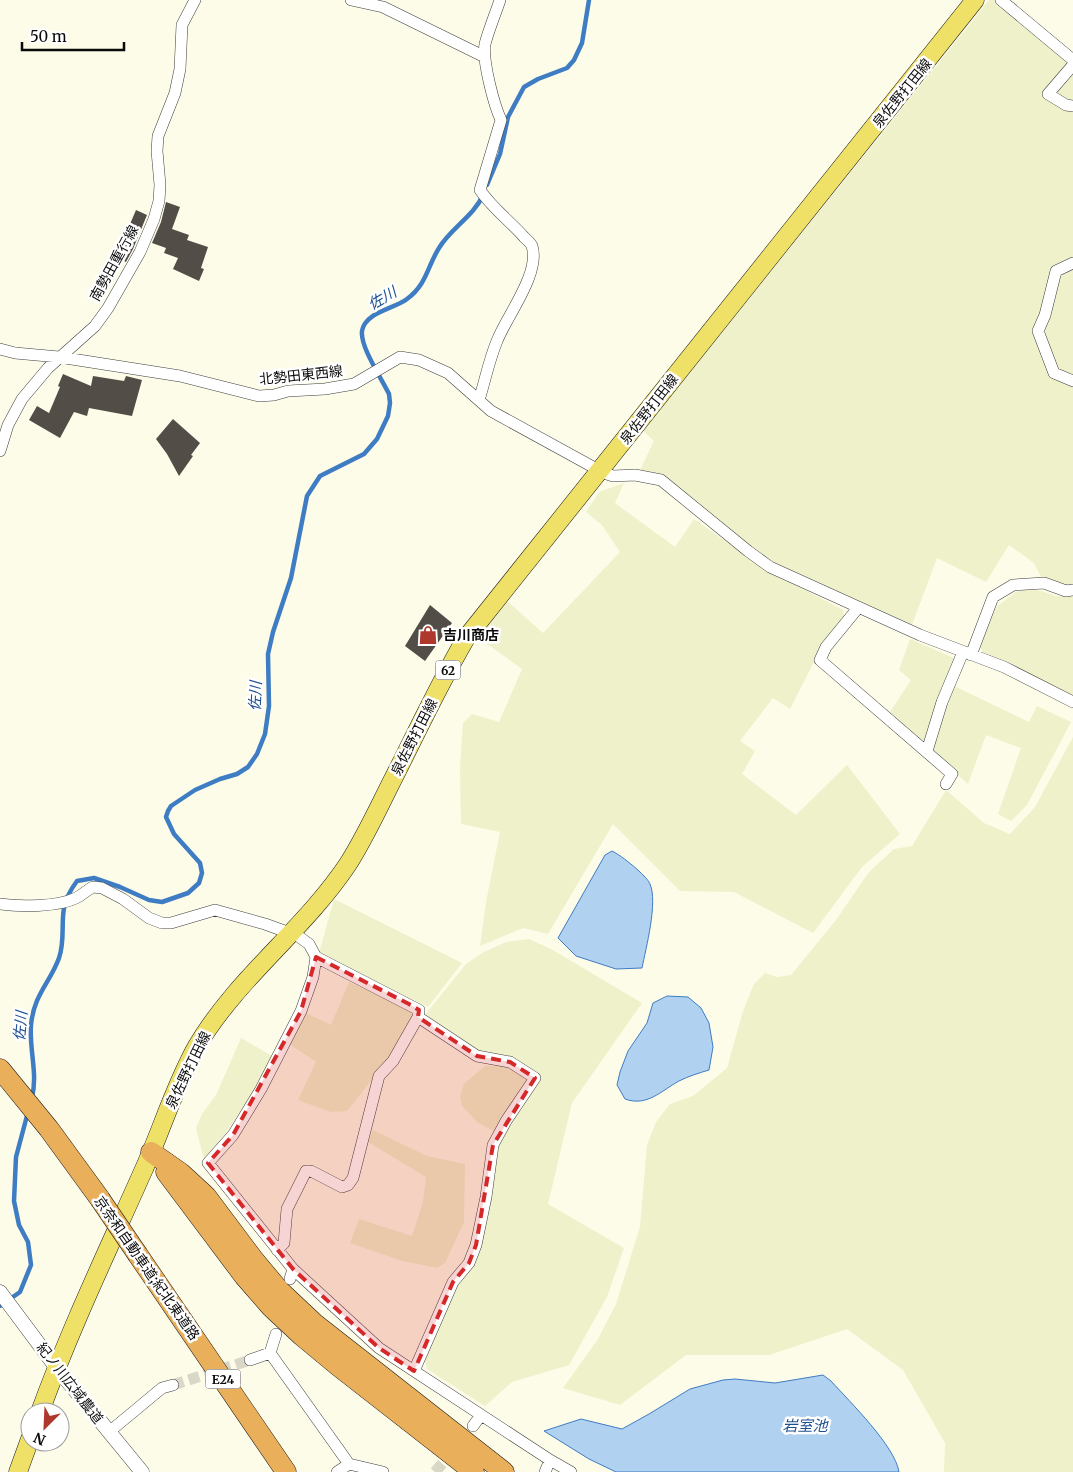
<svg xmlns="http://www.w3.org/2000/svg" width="1073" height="1472" font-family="Merriweather,'Noto Sans JP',serif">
<rect width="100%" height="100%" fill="#fdfce9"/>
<!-- farmland -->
<path fill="#eff1cb" d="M989,0H996L1073,60V585L1070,586L1041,577L1034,563L1009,545L986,582L937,558L912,625L769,560L662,476L640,470L654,441L643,431Z
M624,483L615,503L675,547L694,519L765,569L843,610L845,619L815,660L790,709L773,698L740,741L755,751L742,774L796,815L847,765L900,834L862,867L813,933L734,892L680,891L613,824L548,934L523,928L480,946L486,902L500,832L461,824L460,767L463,723L472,714L499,722L522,669L479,638L506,600L543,633L620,552L602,525L586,512L599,492Z
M1028,589L1041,591L1056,596H1073V697L1012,664L983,652L980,646L990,619L996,607L1016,592Z
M910,639L956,659L924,743L890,712L911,680L899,670Z
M954,686L1029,722L1037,706L1071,722L1027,805L1011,821L998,814L1021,748L986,735L968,784L931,752L942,712Z
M1073,737V1472H944L945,1443L903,1370L847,1329L769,1355H686L620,1405L563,1388L598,1339L616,1304L640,1227L647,1145L656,1122L670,1104L693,1096L727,1068L743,1011L754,984L765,973L777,977L791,975L836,920L869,872L894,849L912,846L946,790L984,823L1010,834L1035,807Z
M334,899L462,963L428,1007L319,953Z
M529,939L551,949L642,1003L572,1103L548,1204L624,1248L607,1297L569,1365L512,1382L485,1406L427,1369L424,1356L456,1283L474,1264L496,1145L540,1076L506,1057L478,1051L424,1016L466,964L482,953L506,942Z
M349,982L410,1009L413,1017L390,1057L347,1111L331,1112L298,1100L316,1062L289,1044L304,1012L331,1025Z
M241,1038L272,1056L257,1087L224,1135L204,1160L196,1128L202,1114L216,1095Z
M485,1066H503L528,1078L495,1132L477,1122L462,1106L460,1097L464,1084Z
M373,1130L427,1156L465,1164L464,1222L445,1263L437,1268L402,1261L350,1243L359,1219L412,1236L423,1202L426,1177L368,1142Z"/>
<!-- water -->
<path fill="#b1d1f1" stroke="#3e7cc3" d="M612,851C621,855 647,876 650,884C658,902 646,948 642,968L616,969L576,956L558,938L605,855Z
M667,996L688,997L701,1008L709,1023L713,1047L709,1070C699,1073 689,1076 679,1081C661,1091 647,1107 625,1099L617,1085L620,1072L628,1051L647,1023L653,1003Z
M823,1375L831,1381C850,1402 895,1446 899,1472H616L589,1459L544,1431L581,1419L622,1429L649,1414L690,1389L723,1380L735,1379L775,1383Z"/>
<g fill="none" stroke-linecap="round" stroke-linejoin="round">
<!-- stream -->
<path stroke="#3e7cc3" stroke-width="4.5" d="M487,185L500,154L508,117L524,87L538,79L567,68L574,60L582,43L589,0
M32,1097C38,1074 29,1049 31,1025C34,994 50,983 59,958C65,941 61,924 64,908C66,898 71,889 77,881L94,878L120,887L149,900L162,902L188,893L199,883L202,873L200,863L174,834L166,817L168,811L171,806L195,790L220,779L237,774L248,767L257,754L265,734L269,706L268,654L273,632L291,578L307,496L320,476L364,454L377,439L388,416L390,403L389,394C382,379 360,347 362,331C365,312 394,309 407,299C427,284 427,267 439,248C451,228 474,216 483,195
M0,1306L20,1292L31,1265L28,1242L19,1225L14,1201L16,1157L28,1112"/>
</g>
<!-- building -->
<path fill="#524d47" d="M166,202L180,207L172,229L189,235L187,240L208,247L201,268L204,269L199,281L173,269L178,258L164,253L166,248L152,243L161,222Z
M136,210L147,215L133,249L126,262L116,257Z
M63,374L91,386L93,376L124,381L126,376L142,380L132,416L89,408L87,416L74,412L60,438L29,420L37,406L49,413L60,387L58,386Z
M173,419L200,443L191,455L193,456L179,476L167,454L156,439Z
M430,605L452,623L425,661L405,646Z"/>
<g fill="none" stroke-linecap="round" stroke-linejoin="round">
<!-- minor-tunnel -->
<path stroke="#d9d8c8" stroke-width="11" stroke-dasharray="11 5.5" stroke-linecap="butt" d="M173,1385L250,1360
M435,1472L453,1451"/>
<!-- minor casing -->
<g stroke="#3d3d3d" stroke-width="12">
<path id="minor" d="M351,0L383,7L485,57
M1001,0L1073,60
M1073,65L1048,94L1066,105L1073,106
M1073,263L1056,271L1045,315L1038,331L1054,373L1073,381
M0,349L15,353L59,357L180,376L259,396L274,395L288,391L325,389L354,384L400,357L419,360L448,373L491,411L604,473L613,476L635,475L661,480L748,551L770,567L920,635L1004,667L1073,702
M479,400C485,381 489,360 497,341C506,317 541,273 532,246C531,243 526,239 524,237C510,221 492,208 480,190L501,120C494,105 482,60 485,44C489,29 495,15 500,0
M0,451L8,425L22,399L48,368L95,326L108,308L140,252L154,219L159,201L160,185L157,151L158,136L175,93L180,69L182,25L195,0
M858,608L826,647L820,660L952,774L946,784
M971,655L993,597L1013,585L1044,583L1066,591L1073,590
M927,751L942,702L963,652
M0,904C19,907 58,907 76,898C82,895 87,890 93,887L102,888L123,899L149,918L162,923H171L215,910L265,924L298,936L309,944L316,957L419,1010L418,1017L393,1061L379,1076L353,1178L348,1185L342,1187L311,1171H306L287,1209L284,1243L277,1250
M293,1269L379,1348L550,1460
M290,1279L293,1269L208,1163L233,1135L261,1089L301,1011L313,977L316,957
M270,1353L349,1464
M250,1360L270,1353L276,1334
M414,1371L453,1282L469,1263L476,1245L486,1197L493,1145L506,1121L535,1078L510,1062L477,1056L418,1017
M473,1426L481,1415
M109,1432L162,1388L173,1385
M337,1472L349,1464L383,1472
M545,1472L550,1460L571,1472"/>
</g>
<!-- tertiary casing -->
<g stroke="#3d3d3d" stroke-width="15">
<path id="tertiary" d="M0,1292L56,1367L142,1472"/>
</g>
<!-- primary casing -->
<g stroke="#1b1b1b" stroke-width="19">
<path id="primary" d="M40,1412C70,1329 108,1250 144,1169C162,1129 175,1085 197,1046C237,978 304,930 348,864C364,839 377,811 390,785C415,736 438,686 466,638L975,0
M18,1472L30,1439"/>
</g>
<!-- motorway casing -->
<g stroke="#1b1b1b" stroke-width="21">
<path id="motorway" d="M0,1069L49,1129L100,1199
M151,1152L181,1173L206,1196L254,1260L280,1291L314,1323L504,1472
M166,1172L244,1276L271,1307L302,1336L337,1365L474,1472
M138,1255L286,1472"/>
</g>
<!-- minor -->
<use href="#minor" stroke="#fff" stroke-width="11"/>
<!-- tertiary -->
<use href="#tertiary" stroke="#fff" stroke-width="14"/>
<!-- primary -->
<use href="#primary" stroke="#efe067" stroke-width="18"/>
<!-- motorway -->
<use href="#motorway" stroke="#eaaf5a" stroke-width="20"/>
<!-- motorway-bridge casing -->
<g stroke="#1b1b1b" stroke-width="21" stroke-linecap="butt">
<path id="motorway-bridge" d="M100,1199L138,1255"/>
</g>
<!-- motorway-bridge -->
<use href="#motorway-bridge" stroke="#eaaf5a" stroke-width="20"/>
</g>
<!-- marked area -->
<path fill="#d62828" fill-opacity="0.2" stroke="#d62828" stroke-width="4" stroke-dasharray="10 6" stroke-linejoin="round" d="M316,957L409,1004L419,1010L418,1017L477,1056L510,1062L535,1078L493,1145L476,1245L469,1263L453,1282L414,1371L379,1348L293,1269L208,1163L233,1135L301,1011Z"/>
<!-- icons -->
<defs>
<g id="shop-bare" transform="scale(1.5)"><path d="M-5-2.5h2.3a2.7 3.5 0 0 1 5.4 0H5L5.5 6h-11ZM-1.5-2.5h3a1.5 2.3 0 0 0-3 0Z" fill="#af382d" stroke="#fff" stroke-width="2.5" paint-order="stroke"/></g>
</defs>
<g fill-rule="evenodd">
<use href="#shop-bare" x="428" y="635"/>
</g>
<g text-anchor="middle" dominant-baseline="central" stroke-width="5" stroke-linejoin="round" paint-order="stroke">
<!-- shield labels -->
<g fill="#fff" stroke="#545454" stroke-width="1">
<rect x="435.5" y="660.5" width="25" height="19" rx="4"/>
<rect x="205.5" y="1369.5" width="35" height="19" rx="4"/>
</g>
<g font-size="12" font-weight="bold" fill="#0a0a0a">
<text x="448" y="670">62</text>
<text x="223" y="1379">E24</text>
</g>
<!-- street labels -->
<g font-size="14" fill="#0a0a0a" stroke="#fff">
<text transform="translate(902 93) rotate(-51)">泉佐野打田線</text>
<text transform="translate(114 263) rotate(-61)">南勢田重行線</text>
<text transform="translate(301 375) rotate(-6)">北勢田東西線</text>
<text transform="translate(649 409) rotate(-52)">泉佐野打田線</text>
<text transform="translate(414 737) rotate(-63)">泉佐野打田線</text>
<text transform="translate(188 1070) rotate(-64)">泉佐野打田線</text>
<text transform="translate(147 1268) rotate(55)">京奈和自動車道;紀北東道路</text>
<text transform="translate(70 1383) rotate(52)">紀ノ川広域農道</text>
</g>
<!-- poi labels -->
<g font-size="14" font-weight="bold" fill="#0a0a0a" stroke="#fff" text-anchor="start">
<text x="443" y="635">吉川商店</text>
</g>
<!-- water labels -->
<g font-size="15" font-style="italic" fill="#1e5091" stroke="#fff">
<text transform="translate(382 298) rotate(-30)">佐川</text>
<text transform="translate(255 696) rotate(-88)">佐川</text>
<text transform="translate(20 1026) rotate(-85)">佐川</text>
<text x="805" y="1425">岩室池</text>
</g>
</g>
<!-- north arrow -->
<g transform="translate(45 1427) rotate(204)"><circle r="24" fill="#ffffff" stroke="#9d9d9d"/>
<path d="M0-4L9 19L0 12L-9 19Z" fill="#af382d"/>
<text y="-8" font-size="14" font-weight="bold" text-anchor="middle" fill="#0a0a0a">N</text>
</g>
<!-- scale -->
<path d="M22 42v8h102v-8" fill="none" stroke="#0a0a0a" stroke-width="2.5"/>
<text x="30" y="42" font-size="15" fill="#0a0a0a" stroke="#ffffff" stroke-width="4" paint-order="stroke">50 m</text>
</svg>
